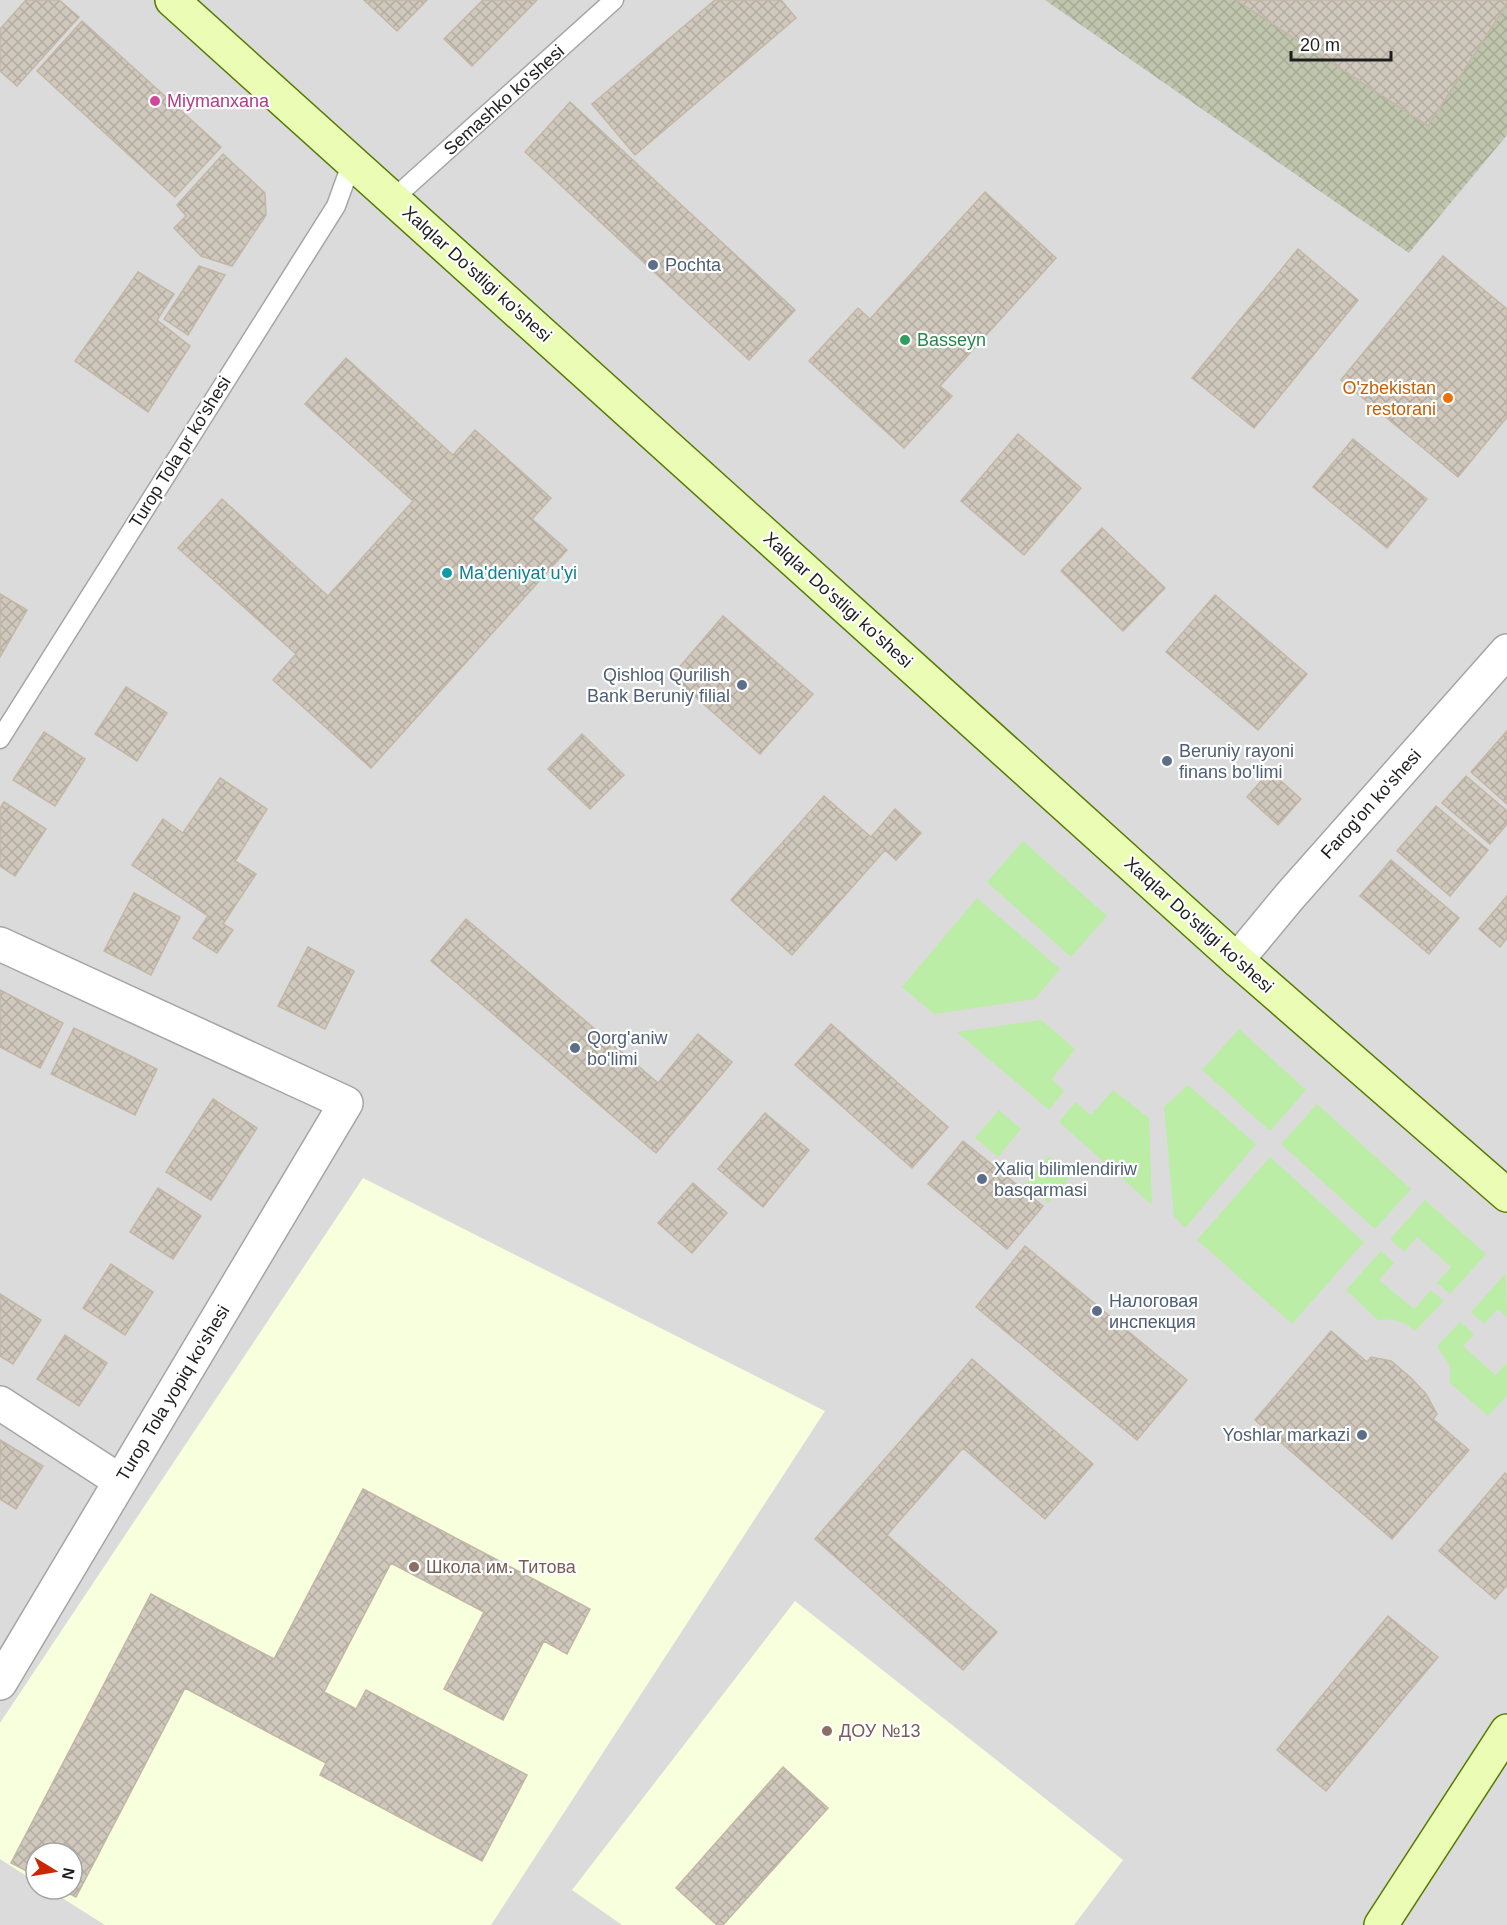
<svg xmlns="http://www.w3.org/2000/svg" width="1507" height="1925" font-family="Helvetica,sans-serif">
<defs>
<pattern id="construction-cross-hatch" width="8" height="8" patternUnits="userSpaceOnUse" patternTransform="scale(1.5)"><rect width="8" height="8" fill="#c0c5ae"/><path d="M0 0l8 8M0 8l8-8" fill="none" stroke="#a5a995"/></pattern>
<pattern id="building-cross-hatch" width="8" height="8" patternUnits="userSpaceOnUse" patternTransform="scale(1.5)"><rect width="8" height="8" fill="#d0c8bc"/><path d="M0 0l8 8M0 8l8-8" fill="none" stroke="#b2aba1"/></pattern>
</defs>
<rect width="100%" height="100%" fill="#f0eee3"/>
<!-- residential -->
<path fill="#dcdbdb" fill-rule="evenodd" d="M0,0H1507V1925H0ZM36,1853H72V1889H36Z"/>
<!-- education -->
<path fill="#f8ffdd" d="M363,1178L825,1411L491,1925H105L48,1889H72V1853H36V1882L0,1859V1723Z
M795,1601L1123,1860L1074,1925H622L572,1890Z"/>
<!-- construction -->
<path fill="url(#construction-cross-hatch)" d="M1045,0H1507V135L1409,253Z"/>
<!-- grass -->
<path fill="#bbeda6" d="M1023,841L1107,916L1071,957L987,882Z
M977,898L1060,969L1035,999L934,1014L902,987Z
M1041,1020L1075,1049L1052,1079L1064,1091L1049,1110L957,1032Z
M1239,1029L1306,1090L1270,1131L1202,1070Z
M1188,1085L1256,1144L1185,1228L1174,1216L1164,1107Z
M1113,1090L1149,1118L1152,1205L1059,1122L1075,1102L1091,1115Z
M1317,1104L1411,1189L1375,1229L1281,1144Z
M999,1110L1021,1129L998,1157L975,1138Z
M1049,1156L1072,1175L1048,1203L1025,1184Z
M1270,1157L1364,1242L1292,1324L1197,1240Z
M1425,1200L1486,1254L1450,1294L1437,1283L1451,1267L1417,1237L1404,1252L1390,1239Z
M1381,1251L1394,1263L1379,1280L1414,1309L1431,1290L1444,1301L1415,1331C1403,1321 1394,1318 1378,1320L1346,1290Z
M1506,1273L1507,1317L1498,1309L1484,1324L1471,1312Z
M1460,1322L1474,1334L1463,1346L1495,1375L1507,1363V1396L1488,1416L1450,1383V1366L1437,1346Z"/>
<!-- building -->
<path fill="url(#building-cross-hatch)" stroke="#c2b7a5" stroke-width="1.5" d="M26,0H59L79,17L17,86L0,71V29Z
M364,0H427L397,31Z
M483,0H537L472,66L444,39Z
M715,0H781L796,18L635,155L592,104Z
M1236,0H1507V4L1428,126Z
M82,21L221,147L175,197L37,71Z
M570,102L795,310L749,360L525,152Z
M223,154L265,193L266,215L232,266L201,256L174,228L186,216L177,205Z
M985,192L1056,258L940,386L952,396L904,448L809,361L858,308L870,319Z
M1298,249L1358,300L1254,428L1192,378Z
M1443,256L1507,309V417L1458,477L1341,380Z
M199,266L225,275L188,335L164,319Z
M138,272L174,294L157,320L190,346L148,412L75,361Z
M346,358L453,455L475,430L551,498L532,519L567,550L371,768L273,680L296,654L178,548L222,499L328,596L413,501L305,404Z
M1018,434L1081,488L1024,555L961,501Z
M1353,439L1427,499L1387,548L1313,487Z
M1102,528L1165,588L1123,631L1061,571Z
M0,594L27,610L0,657Z
M1215,595L1307,674L1258,730L1166,652Z
M723,616L813,694L760,754L672,676Z
M126,687L167,713L137,761L95,734Z
M1507,731V804L1471,772Z
M44,732L85,759L55,806L13,780Z
M582,734L624,775L590,809L548,769Z
M1270,771L1301,799L1278,825L1247,797Z
M1466,776L1507,811V824L1490,844L1442,803Z
M220,778L267,809L235,861L256,874L223,924L233,930L217,953L193,938L208,916L132,865L163,819L183,833Z
M824,796L871,837L895,809L921,833L896,860L885,850L792,955L731,900Z
M4,802L46,829L15,876L0,866V808Z
M1436,806L1488,850L1450,896L1397,851Z
M1391,860L1459,918L1429,954L1360,896Z
M134,893L180,917L151,975L104,951Z
M1507,896V938L1500,947L1479,929Z
M466,919L658,1083L698,1034L732,1062L656,1153L431,961Z
M308,947L354,971L325,1029L278,1006Z
M0,990L63,1023L40,1068L0,1047Z
M831,1024L948,1127L912,1168L795,1065Z
M74,1028L157,1069L135,1115L51,1074Z
M213,1099L257,1128L211,1200L166,1172Z
M765,1113L809,1150L763,1207L718,1169Z
M963,1141L1043,1206L1007,1249L928,1184Z
M693,1183L727,1213L692,1253L658,1223Z
M158,1188L201,1216L173,1259L130,1232Z
M1025,1246L1187,1380L1137,1440L976,1307Z
M111,1264L153,1292L125,1335L83,1308Z
M0,1294L41,1320L13,1364L0,1356Z
M1331,1331L1367,1362L1371,1357L1391,1361L1410,1377L1426,1394L1437,1414L1433,1419L1469,1450L1392,1539L1255,1420Z
M65,1335L107,1363L79,1406L37,1379Z
M972,1359L1093,1464L1045,1519L963,1448L887,1535L997,1632L963,1670L815,1539Z
M0,1440L43,1466L16,1509L0,1499Z
M1505,1473L1507,1475V1585L1495,1599L1439,1551Z
M363,1489L590,1609L567,1654L544,1641L503,1720L444,1689L484,1612L391,1563L324,1692L356,1709L366,1690L527,1775L482,1861L320,1775L326,1763L185,1688L76,1897L60,1889H72V1853H36V1876L11,1863L151,1594L274,1659Z
M1388,1616L1438,1657L1326,1791L1277,1750Z
M783,1767L828,1808L723,1925H717L676,1888Z"/>
<g fill="none" stroke-linecap="round" stroke-linejoin="round">
<!-- lane casing -->
<g stroke="#a5a5a5" stroke-width="21">
<path id="lane" d="M393,199L614,0
M0,739L336,206L352,162"/>
</g>
<!-- street casing -->
<g stroke="#a5a5a5" stroke-width="36">
<path id="street" d="M0,944L346,1103L0,1683
M1237,960L1290,896L1507,651
M0,1403L120,1481"/>
</g>
<!-- secondary casing -->
<g stroke="#557a00" stroke-width="36">
<path id="secondary" d="M172,0L1237,960L1507,1195
M1381,1925L1507,1731"/>
</g>
<!-- lane -->
<use href="#lane" stroke="#fff" stroke-width="18"/>
<!-- street -->
<use href="#street" stroke="#fff" stroke-width="33"/>
<!-- secondary -->
<use href="#secondary" stroke="#ebfdb4" stroke-width="33"/>
</g>
<!-- markers -->
<circle fill="#d1479c" stroke="#fff" stroke-width="2" cx="155" cy="101" r="6"/>
<g fill="#5c6f8a" stroke="#fff" stroke-width="2">
<circle cx="653" cy="265" r="6"/>
<circle cx="742" cy="685" r="6"/>
<circle cx="1167" cy="761" r="6"/>
<circle cx="575" cy="1048" r="6"/>
<circle cx="982" cy="1179" r="6"/>
<circle cx="1097" cy="1311" r="6"/>
<circle cx="1362" cy="1435" r="6"/>
</g>
<circle fill="#2e9e5b" stroke="#fff" stroke-width="2" cx="905" cy="340" r="6"/>
<circle fill="#e8710a" stroke="#fff" stroke-width="2" cx="1448" cy="398" r="6"/>
<circle fill="#0f9aa8" stroke="#fff" stroke-width="2" cx="447" cy="573" r="6"/>
<g fill="#8d6e63" stroke="#fff" stroke-width="2">
<circle cx="414" cy="1567" r="6"/>
<circle cx="827" cy="1731" r="6"/>
</g>
<g text-anchor="middle" dominant-baseline="central" stroke-width="4.5" stroke-linejoin="round" paint-order="stroke">
<!-- street labels -->
<g font-size="18" fill="#1e1e1e" stroke="#fff">
<text transform="translate(504 100) rotate(-42)">Semashko ko'shesi</text>
<text transform="translate(477 274) rotate(42)">Xalqlar Do'stligi ko'shesi</text>
<text transform="translate(180 452) rotate(-58)">Turop Tola pr ko'shesi</text>
<text transform="translate(838 600) rotate(42)">Xalqlar Do'stligi ko'shesi</text>
<text transform="translate(1371 804) rotate(-48)">Farog'on ko'shesi</text>
<text transform="translate(1199 925) rotate(42)">Xalqlar Do'stligi ko'shesi</text>
<text transform="translate(173 1393) rotate(-59)">Turop Tola yopiq ko'shesi</text>
</g>
<!-- hotel labels -->
<g font-size="18" fill="#b23c85" stroke="#fff" text-anchor="start">
<text x="167" y="101">Miymanxana</text>
</g>
<!-- service labels -->
<g font-size="18" fill="#4e5e75" stroke="#fff" text-anchor="start">
<text x="665" y="265">Pochta</text>
<text x="730" y="675" text-anchor="end">Qishloq Qurilish<tspan x="730" dy="21">Bank Beruniy filial</tspan></text>
<text x="1179" y="751">Beruniy rayoni<tspan x="1179" dy="21">finans bo'limi</tspan></text>
<text x="587" y="1038">Qorg'aniw<tspan x="587" dy="21">bo'limi</tspan></text>
<text x="994" y="1169">Xaliq bilimlendiriw<tspan x="994" dy="21">basqarmasi</tspan></text>
<text x="1109" y="1301">Налоговая<tspan x="1109" dy="21">инспекция</tspan></text>
<text x="1350" y="1435" text-anchor="end">Yoshlar markazi</text>
</g>
<!-- leisure labels -->
<g font-size="18" fill="#27864d" stroke="#fff" text-anchor="start">
<text x="917" y="340">Basseyn</text>
</g>
<!-- food labels -->
<g font-size="18" fill="#c56008" stroke="#fff" text-anchor="end">
<text x="1436" y="388">O'zbekistan<tspan x="1436" dy="21">restorani</tspan></text>
</g>
<!-- culture labels -->
<g font-size="18" fill="#0d838f" stroke="#fff" text-anchor="start">
<text x="459" y="573">Ma'deniyat u'yi</text>
</g>
<!-- education labels -->
<g font-size="18" fill="#785e54" stroke="#fff" text-anchor="start">
<text x="426" y="1567">Школа им. Титова</text>
<text x="839" y="1731">ДОУ №13</text>
</g>
</g>
<!-- north arrow -->
<g transform="translate(54 1871) rotate(101)"><circle r="28" fill="#ffffff" stroke="#a5a5a5" stroke-width="1.5"/>
<path d="M0-4.5L10 22L0 15L-10 22Z" fill="#cc2700"/>
<text y="-9" font-size="16" font-weight="bold" text-anchor="middle" fill="#1e1e1e">N</text>
</g>
<!-- scale -->
<path d="M1291 51v9h100v-9" fill="none" stroke="#1e1e1e" stroke-width="3"/>
<text x="1300" y="51" font-size="18" fill="#1e1e1e" stroke="#ffffff" stroke-width="4.5" paint-order="stroke">20 m</text>
</svg>
